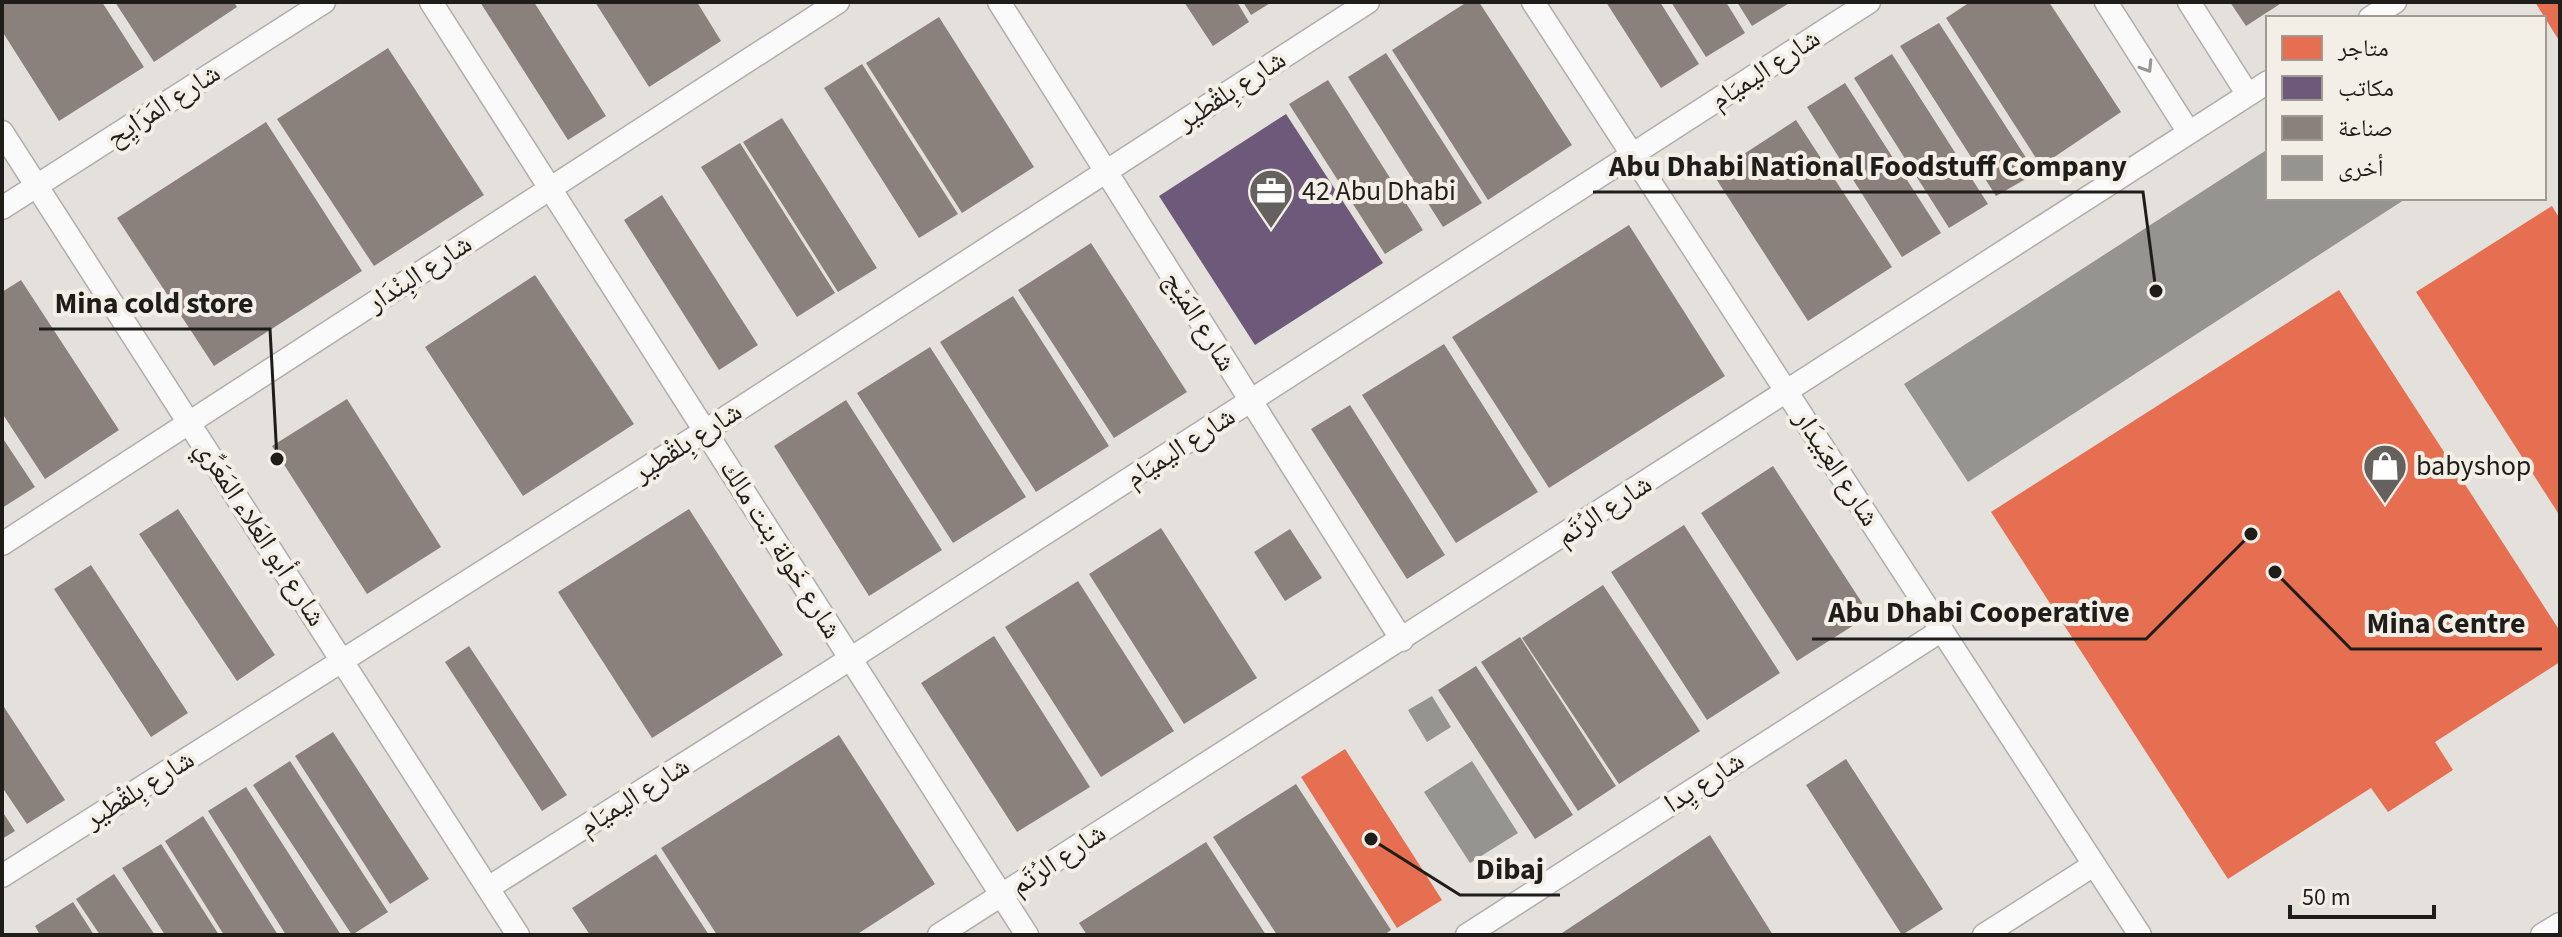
<svg xmlns="http://www.w3.org/2000/svg" width="2562" height="937" font-family="'Source Sans 3','Noto Naskh Arabic',sans-serif">
<rect width="100%" height="100%" fill="#e4e0dc"/>
<!-- shops -->
<path fill="#e76f51" d="M2535,2H2560V42Z
M2552,206L2560,219V516L2416,292Z
M2339,290L2560,631V662L2435,742L2453,770L2388,812L2371,788L2228,879L1991,512Z
M1345,749L1442,900L1397,928L1301,777Z"/>
<!-- offices -->
<path fill="#6d597a" d="M1286,114L1383,263L1255,345L1159,196Z"/>
<!-- industry -->
<path fill="#8a817c" d="M2,2H102L144,67L59,121L2,31Z
M115,2H234L237,7L154,62Z
M480,2H534L606,116L568,140Z
M595,2H697L721,41L649,87Z
M1184,2H1237L1249,22L1213,46Z
M1243,2H1272L1251,15Z
M1467,2H1479L1572,145L1488,200L1392,50Z
M1606,2H1660L1699,64L1661,88Z
M1671,2H1726L1745,33L1706,57Z
M1737,2H1791L1752,26Z
M1970,2H2049L2121,112L2041,166L1946,18Z
M2230,2H2283L2246,26Z
M939,17L1034,167L962,213L866,63Z
M1939,23L2036,173L1996,196L1900,46Z
M388,48L484,195L374,266L277,119Z
M1386,53L1482,203L1443,227L1348,77Z
M1892,54L1988,204L1949,228L1854,78Z
M862,64L958,214L919,238L824,88Z
M1328,80L1423,230L1385,254L1289,104Z
M1845,83L1941,233L1902,257L1807,107Z
M782,118L877,268L838,292L743,142Z
M1796,120L1892,267L1808,321L1713,174Z
M266,122L362,271L214,366L117,218Z
M740,143L835,293L797,317L701,167Z
M662,195L758,345L719,370L624,220Z
M1629,225L1725,376L1549,488L1452,337Z
M1091,243L1187,392L1114,438L1018,290Z
M535,275L634,424L523,496L425,347Z
M21,280L119,430L45,479L2,413V292Z
M1013,296L1109,446L1036,492L940,342Z
M1444,344L1538,492L1456,543L1362,395Z
M930,347L1026,497L953,543L857,393Z
M347,399L441,547L367,594L272,446Z
M846,400L942,550L869,596L774,446Z
M1350,405L1445,555L1407,579L1311,429Z
M2,437L35,487L2,508Z
M1773,466L1870,615L1797,661L1701,513Z
M178,509L275,655L237,681L139,534Z
M689,509L783,655L652,738L558,592Z
M1684,525L1780,673L1707,720L1611,572Z
M1161,528L1257,678L1184,724L1089,574Z
M1290,529L1322,578L1285,601L1254,552Z
M91,565L188,713L151,737L54,589Z
M1078,581L1174,731L1101,777L1005,627Z
M1603,585L1700,731L1619,784L1522,638Z
M994,636L1090,787L1017,832L921,683Z
M1520,637L1616,786L1578,811L1481,662Z
M469,646L567,795L542,811L445,662Z
M1476,666L1573,815L1535,839L1438,690Z
M2,704L65,800L27,824L2,787Z
M333,732L429,879L390,904L295,756Z
M839,735L935,884L856,935H717L661,848Z
M1846,759L1943,909L1902,935L1806,785Z
M290,761L388,912L352,935L253,785Z
M1296,784L1391,930L1384,935H1277L1213,837Z
M246,787L341,935H286L208,811Z
M2,811L15,831L2,839Z
M203,816L278,935H224L165,841Z
M1710,835L1773,935H1559Z
M1206,842L1266,935H1087L1079,923Z
M161,844L219,935H165L122,868Z
M656,854L709,935H590L572,908Z
M114,874L155,935H100L76,899Z
M73,902L94,935H40L35,926Z"/>
<!-- building -->
<path fill="#969491" d="M2268,149V198H2407L1968,482L1904,384Z
M1432,696L1451,727L1427,742L1408,710Z
M1472,761L1518,833L1470,863L1424,792Z"/>
<g fill="none" stroke-linecap="round" stroke-linejoin="round">
<!-- street casing -->
<g stroke="#b0adaa" stroke-width="25">
<path id="street" d="M431,2L1027,935
M999,2L1402,640
M1533,2L2140,935
M2106,2L2188,131
M2189,2L2248,95
M2370,18L2395,2
M2,132L518,935
M2,208L324,2
M2,544L838,2
M2,876L705,431L1368,2
M488,888L850,659L1869,2
M939,935L2268,82
M1467,935L1942,630
M1984,935L2092,866
M2542,935L2560,924"/>
</g>
<!-- street -->
<use href="#street" stroke="#fbfafa" stroke-width="22"/>
</g>
<!-- one-way arrows -->
<defs><path id="oneway-chevron" d="M-2-3.5L2.5 0L-2 3.5" fill="none" stroke-width="1.6" stroke-linecap="round" stroke-linejoin="round" transform="scale(2)"/></defs>
<use stroke="#989795" href="#oneway-chevron" transform="translate(2147 67) rotate(58)"/>
<!-- icons -->
<defs>
<g id="office-pin" transform="scale(2.3)"><path d="M0 17L-7.5 6A9.5 9.5 0 1 1 7.5 6Z" fill="#64615e" stroke="#f4efe6"/><path d="M-6-3h4V-5.5h4V-3h4V5H-6ZM-1-4.5V-3h2v-1.5ZM-6 0V1H6V0Z" fill="#fff"/></g>
<g id="shop-pin" transform="scale(2.3)"><path d="M0 17L-7.5 6A9.5 9.5 0 1 1 7.5 6Z" fill="#64615e" stroke="#f4efe6"/><path d="M-5-2.5h2.3a2.7 3.5 0 0 1 5.4 0H5L5.5 6h-11ZM-1.5-2.5h3a1.5 2.3 0 0 0-3 0Z" fill="#fff"/></g>
</defs>
<g fill-rule="evenodd">
<use href="#office-pin" x="1271" y="191"/>
<use href="#shop-pin" x="2385" y="466"/>
</g>
<g text-anchor="middle" dominant-baseline="central" stroke-width="8" stroke-linejoin="round" paint-order="stroke">
<!-- street labels -->
<g font-size="28" fill="#1f1d1a" stroke="#f4efe6">
<text transform="translate(1765 69) rotate(-33)">شارع اليميَام</text>
<text transform="translate(1231 90) rotate(-33)">شارع بِلقْطير</text>
<text transform="translate(163 105) rotate(-33)">شارع المَرَايِح</text>
<text transform="translate(419 273) rotate(-33)">شارع البِنْدَار</text>
<text transform="translate(1200 321) rotate(58)">شارع المَيْج</text>
<text transform="translate(687 442) rotate(-33)">شارع بِلقْطير</text>
<text transform="translate(1180 447) rotate(-33)">شارع اليميَام</text>
<text transform="translate(1837 468) rotate(57)">شارع العِبَيدَار</text>
<text transform="translate(1604 510) rotate(-33)">شارع الرُتَم</text>
<text transform="translate(261 533) rotate(57)">شارع أبو العَلاء المَعَرِّي</text>
<text transform="translate(781 549) rotate(58)">شارع خَولة بنت مالك</text>
<text transform="translate(1704 782) rotate(-33)">شارع يِدا</text>
<text transform="translate(139 789) rotate(-32)">شارع بِلقْطير</text>
<text transform="translate(634 796) rotate(-32)">شارع اليميَام</text>
<text transform="translate(1058 859) rotate(-33)">شارع الرُتَم</text>
</g>
<!-- poi labels -->
<g font-size="28" fill="#1f1d1a" stroke="#f4efe6" text-anchor="start">
<text x="1302" y="191">42 Abu Dhabi</text>
<text x="2416" y="466">babyshop</text>
</g>
</g>
<!-- callouts -->
<path fill="none" stroke="#1f1d1a" stroke-width="3" d="M2156 291L2143 192H1593M277 459L270 329H39M2251 534L2146 639H1812M2275 572L2351 649H2542M1371 839L1460 895H1560"/>
<g fill="#1f1d1a" stroke="#f4efe6" stroke-width="3">
<circle cx="2156" cy="291" r="8"/>
<circle cx="277" cy="459" r="8"/>
<circle cx="2251" cy="534" r="8"/>
<circle cx="2275" cy="572" r="8"/>
<circle cx="1371" cy="839" r="8"/>
</g>
<g font-size="30" text-anchor="middle" font-weight="bold" fill="#1f1d1a" stroke="#f4efe6" stroke-width="8" stroke-linejoin="round" paint-order="stroke">
<text x="1868" y="176">Abu Dhabi National Foodstuff Company</text>
<text x="154" y="313">Mina cold store</text>
<text x="1979" y="622">Abu Dhabi Cooperative</text>
<text x="2446" y="633">Mina Centre</text>
<text x="1510" y="879">Dibaj</text>
</g>
<!-- border -->
<rect width="2562" height="937" fill="none" stroke="#1f1d1a" stroke-width="8"/>
<!-- legend -->
<rect x="2266" y="16" width="280" height="184" fill="#f4efe6" stroke="#9f9b94" stroke-width="2"/>
<rect x="2282" y="36" width="40" height="24" fill="#e76f51" stroke="#9f9b94" stroke-width="2"/>
<text x="2338" y="56" font-size="24" fill="#1f1d1a">متاجر</text>
<rect x="2282" y="76" width="40" height="24" fill="#6d597a" stroke="#9f9b94" stroke-width="2"/>
<text x="2338" y="96" font-size="24" fill="#1f1d1a">مكاتب</text>
<rect x="2282" y="116" width="40" height="24" fill="#8a817c" stroke="#9f9b94" stroke-width="2"/>
<text x="2338" y="136" font-size="24" fill="#1f1d1a">صناعة</text>
<rect x="2282" y="156" width="40" height="24" fill="#969491" stroke="#9f9b94" stroke-width="2"/>
<text x="2338" y="176" font-size="24" fill="#1f1d1a">أخرى</text>
<!-- scale -->
<path d="M2290 905v12h144v-12" fill="none" stroke="#1f1d1a" stroke-width="4"/>
<text x="2302" y="905" font-size="24" fill="#1f1d1a" stroke="#f4efe6" stroke-width="6" paint-order="stroke">50 m</text>
</svg>
